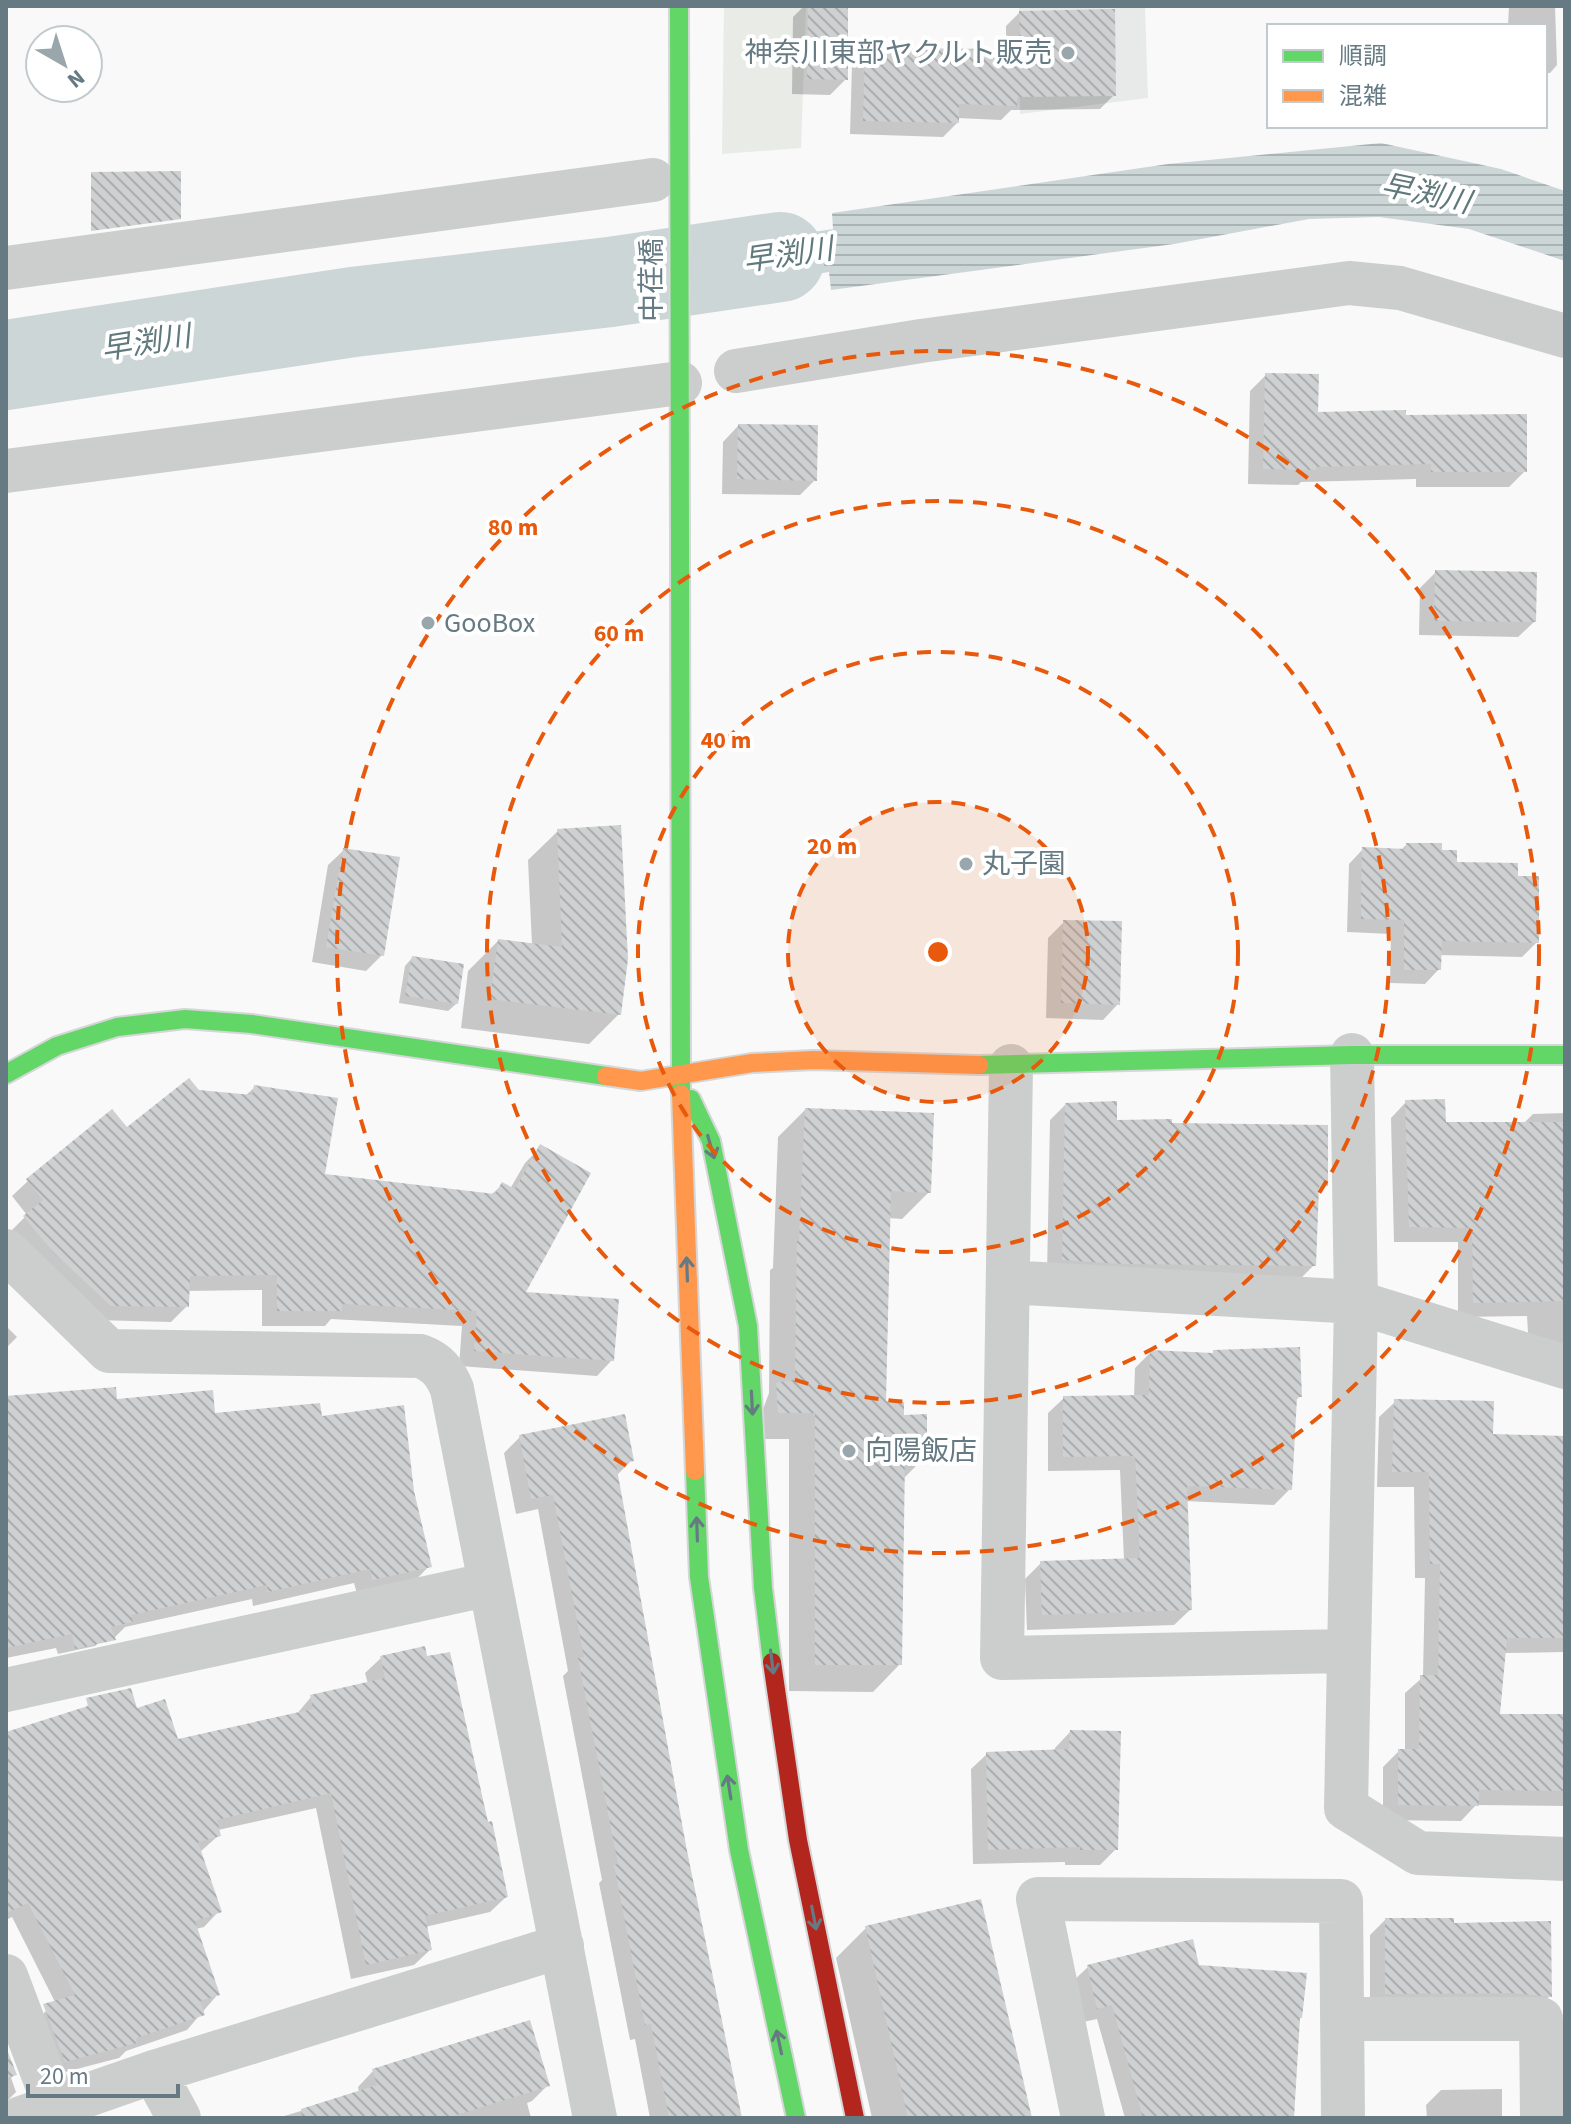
<svg xmlns="http://www.w3.org/2000/svg" width="1571" height="2124" font-family="'Source Sans 3','Noto Sans JP',sans-serif">
<defs>
<pattern id="water-rules" width="6" height="5" patternUnits="userSpaceOnUse" patternTransform="scale(2)"><rect width="6" height="5" fill="#ccd6d7"/><path d="M0 2.5h6" fill="none" stroke="#a9b3b4"/></pattern>
<pattern id="building-back-hatch" width="6" height="6" patternUnits="userSpaceOnUse" patternTransform="scale(2)"><rect width="6" height="6" fill="#ced0d1"/><path d="M-1 5l2 2M0 0l6 6M5-1l2 2" fill="none" stroke="#abaeaf"/></pattern>
</defs>
<rect width="100%" height="100%" fill="#f9f9f9"/>
<!-- built -->
<path fill="#e8eae9" d="M1019,6H1145L1148,98L1020,114Z"/>
<!-- grass -->
<path fill="#e8ebe6" d="M724,6H806L801,148L722,154Z"/>
<!-- water -->
<path fill="url(#water-rules)" d="M1381,143L1501,169L1565,191V261L1469,229L1379,217L1309,219L1174,244L831,290L829,272L696,293L694,250L833,229L832,213L1168,164Z"/>
<!-- pier -->
<path fill="#f9f9f9" d="M722,242L721,294L697,297L693,246Z"/>
<!-- shadow -->
<path fill="#0003" d="M804,6H846V79L830,95L792,94L793,17Z
M1509,6H1555L1557,65L1550,73H1545V26H1508Z
M1020,12L1114,95L1100,109L1011,110L1001,120L957,118V123L943,137L850,134L852,64L866,50L1006,51V26Z
M1266,375L1316,414L1404,417L1525,471L1509,487H1416V479L1301,482L1298,485L1248,484L1250,391Z
M738,426L815,480L800,495L722,494L723,442Z
M1436,572L1534,622L1518,637L1419,635L1420,588Z
M558,831L619,1014L589,1044L461,1028L468,971L498,941L532,945L528,860Z
M1406,845L1440,852L1455,864L1516,878L1537,942L1522,957L1440,955L1439,969L1425,984L1390,983L1391,934L1347,932L1349,864L1363,849L1401,850Z
M344,850L382,955L366,971L312,962L328,865Z
M1064,922L1118,1004L1103,1020L1046,1018L1048,938Z
M412,958L456,1004L448,1011L399,1003L405,966Z
M255,1087L323,1175L491,1195L502,1185L510,1189L525,1163L541,1147L523,1294L612,1360L597,1376L459,1366L462,1326L331,1319L325,1326H262V1290L187,1291V1306L171,1322L95,1320L9,1233L27,1215L12,1196L28,1181L198,1092L245,1096Z
M1406,1102L1444,1124H1523L1533,1114L1565,1113V1352L1529,1349L1527,1316L1458,1317V1242H1394L1391,1118Z
M1065,1105L1115,1122L1326,1185L1316,1195L1314,1265L1298,1281L1047,1275L1050,1120Z
M805,1110L929,1192L902,1219L888,1218L884,1403L902,1417L925,1457L902,1480L900,1664L873,1692L789,1691V1439H752L769,1393L770,1270L773,1268L778,1137Z
M6,1326L17,1337L6,1348Z
M1151,1352L1211,1355L1214,1352L1300,1396L1294,1402L1290,1489L1274,1505L1185,1501L1190,1610L1174,1625L1027,1630L1025,1579L1041,1563L1124,1560L1120,1470L1048,1471V1413L1064,1398L1134,1397L1135,1368Z
M6,1399L115,1401L213,1415L320,1418L412,1491L429,1566L414,1582L357,1594L354,1583L253,1606L252,1599L125,1627L115,1637L101,1641L95,1646L58,1654L56,1648L6,1658Z
M1395,1402L1491,1436L1565,1438V1652L1504,1653L1498,1716L1565,1717V1806L1476,1805L1461,1821L1383,1820V1767L1399,1751H1405V1693L1423,1677L1425,1578H1415L1414,1487H1377L1379,1417Z
M520,1437L632,1460L616,1476L642,1627L740,2118H650L635,2039L630,2040L599,1883L602,1880L563,1676L568,1671L538,1509L516,1514L504,1453Z
M381,1658L486,1824L506,1897L490,1912L425,1927L430,1950L414,1965L351,1979L316,1808L218,1830L219,1835L200,1852L219,1911L204,1927L196,1929L218,1994L187,2030L126,2051L119,2058L50,2076L39,2018L55,2002L12,1917L6,1920V1735L85,1709L88,1705L136,1710L177,1742L296,1715L311,1697L368,1684L365,1673Z
M1070,1732L1116,1849L1100,1865H1065V1862L973,1864L971,1769L987,1754L1055,1752V1748Z
M1385,1920L1452,1925L1550,1996L1534,2011L1370,2008V1935Z
M866,1928L1030,2118H872L836,1958Z
M1088,1967H1198L1298,2020L1292,2118H1125L1097,2019L1083,2022L1073,1981Z
M6,2053L14,2075L11,2078L16,2092L6,2102Z
M373,2071L548,2085L532,2101L527,2103L531,2118H278L359,2093L358,2087Z
M1502,2089V2118H1427L1426,2105L1441,2090Z"/>
<g fill="none" stroke-linecap="round" stroke-linejoin="round">
<!-- river -->
<path stroke="#ccd6d7" stroke-width="90" d="M6,365L353,312L610,282L780,257"/>
</g>
<!-- building -->
<path fill="url(#building-back-hatch)" d="M808,6H848V80L807,79Z
M1115,9L1116,96L1017,97V106L959,104V123L863,121L865,48L1020,49L1019,11Z
M181,171V219L91,231V172Z
M1265,373L1319,374L1318,412L1406,410V415L1527,414V472H1431V464L1316,467V470L1263,469Z
M738,424L818,425L817,481L737,479Z
M1435,570L1537,572L1536,622L1434,621Z
M621,825L628,959L621,1015L490,999L498,939L562,947L557,829Z
M1406,843H1442V850H1457V862L1518,863V876H1539V943L1442,941L1441,970H1404V920L1361,919V899L1362,847L1406,849Z
M343,848L400,857L384,956L326,947Z
M1063,920L1122,921L1120,1005L1061,1003Z
M412,956L464,964L458,1004L405,996Z
M189,1078L199,1090L252,1095L254,1085L338,1098L325,1174L495,1194L502,1182L515,1189L540,1144L591,1173L526,1292L619,1299L614,1361L474,1351L477,1311L342,1304V1311H277V1275L190,1276L189,1307L111,1306L54,1253L23,1216L43,1200L26,1179L112,1109L127,1127Z
M1445,1099L1446,1122H1565V1301L1473,1303L1472,1228L1409,1227L1405,1100Z
M1117,1101V1120L1172,1119V1123L1328,1125V1186H1319L1316,1266L1122,1264L1062,1260L1065,1103Z
M805,1108L934,1113L931,1193L891,1191L886,1401L904,1402V1415L927,1414V1458H905L902,1665H815V1413H778L776,1383L798,1379V1374H795L797,1241H799Z
M1300,1347L1302,1397H1297L1292,1490L1187,1486L1192,1610L1042,1615L1040,1561L1140,1558L1135,1456L1063,1457V1396L1149,1395L1150,1350L1213,1353V1350Z
M116,1387L117,1399L213,1390L215,1413L320,1403L322,1416L404,1405L414,1491L432,1567L372,1580L370,1569L268,1592L267,1585L131,1615L133,1622L111,1627L116,1640L75,1649L72,1634L6,1648V1396Z
M1394,1399L1494,1401L1493,1434L1565,1436V1638H1507L1500,1714H1565V1791L1479,1790V1806L1398,1805V1749H1419L1420,1675H1438L1440,1564H1430L1429,1472H1392Z
M625,1414L634,1461L616,1464L687,1851L742,2118H669L651,2024L645,2025L614,1865L618,1864L578,1658L584,1657L553,1495L531,1499L519,1435Z
M425,1646L427,1656L450,1652L488,1822L492,1821L508,1897L425,1916L432,1950L366,1965L331,1793L217,1820L221,1836L198,1842L222,1912L195,1921L220,1995L200,2001L205,2015L136,2038L137,2043L65,2062L43,2004L75,1995L28,1903L6,1913V1732L88,1706L86,1698L131,1688L137,1708L165,1699L178,1739L313,1709L310,1695L385,1678L380,1656Z
M1070,1730L1121,1731L1118,1850H1080V1847L988,1850L986,1752L1069,1749Z
M981,1899L1032,2118H908L865,1926Z
M1385,1918H1454V1923L1551,1921L1552,1997L1511,1993L1385,1994Z
M1193,1939L1199,1965L1307,1973L1302,2018H1300L1294,2118H1143L1112,2005L1097,2009L1087,1965Z
M530,2020L550,2086L447,2118H302L301,2109L377,2085L372,2069Z
M6,2047L17,2075L6,2078Z"/>
<g fill="none" stroke-linecap="round" stroke-linejoin="round">
<!-- fast casing -->
<g stroke="#d5d6d7" stroke-width="22">
<path id="fast" d="M679,6L681,1094
M979,1065L1352,1055H1565
M6,1074L57,1046L117,1027L185,1019L252,1024L606,1076
M691,1099L711,1141L748,1326L763,1588L772,1662
M695,1471L699,1577L739,1850L796,2118"/>
</g>
<!-- slow casing -->
<g stroke="#d5d6d7" stroke-width="22">
<path id="slow" d="M606,1076L641,1081L752,1063L814,1060L979,1065
M681,1094L695,1471"/>
</g>
<!-- jam casing -->
<g stroke="#d5d6d7" stroke-width="22">
<path id="jam" d="M772,1662L798,1840L855,2118"/>
</g>
<!-- street -->
<path stroke="#cccece" stroke-width="44" d="M6,268L653,180
M736,371L921,341L1349,283L1400,288L1565,336
M6,471L680,383
M1352,1055L1356,1302L1346,1808L1418,1853L1565,1859
M1011,1066L1002,1658L1348,1651
M6,1251L109,1351L420,1356C437,1362 445,1372 452,1389L595,2118
M1008,1282L1356,1302L1565,1367
M6,1690L490,1584
M6,1976L55,2106
M1344,2019H1541L1542,2118
M154,2072L179,2118
M21,2118L154,2072L562,1946
M1083,2118L1038,1899L1341,1901L1343,2118"/>
<!-- fast -->
<use href="#fast" stroke="#63d668" stroke-width="18"/>
<!-- slow -->
<use href="#slow" stroke="#ff974d" stroke-width="18"/>
<!-- jam -->
<use href="#jam" stroke="#b3261e" stroke-width="18"/>
</g>
<!-- one-way arrows -->
<defs><path id="oneway-shaft" d="M-6 0H5M1.5-3L5.5 0L1.5 3" fill="none" stroke-width="1.6" stroke-linecap="round" stroke-linejoin="round" transform="scale(2)"/></defs>
<g stroke="#657a83">
<use href="#oneway-shaft" transform="translate(711 1147) rotate(74)"/>
<use href="#oneway-shaft" transform="translate(687 1269) rotate(-92)"/>
<use href="#oneway-shaft" transform="translate(752 1403) rotate(87)"/>
<use href="#oneway-shaft" transform="translate(697 1529) rotate(-92)"/>
<use href="#oneway-shaft" transform="translate(772 1662) rotate(83)"/>
<use href="#oneway-shaft" transform="translate(729 1787) rotate(-99)"/>
<use href="#oneway-shaft" transform="translate(814 1918) rotate(79)"/>
<use href="#oneway-shaft" transform="translate(779 2042) rotate(-102)"/>
</g>
<!-- distance rings -->
<circle cx="938" cy="952" r="150" fill="#e8590c" fill-opacity=".12"/>
<g fill="none" stroke="#e8590c" stroke-width="4" stroke-dasharray="14 10">
<circle cx="938" cy="952" r="150"/>
<circle cx="938" cy="952" r="300"/>
<circle cx="938" cy="952" r="451"/>
<circle cx="938" cy="952" r="601"/>
</g>
<!-- markers -->
<g fill="#99a6ac" stroke="#fff" stroke-width="3">
<circle cx="1068" cy="53" r="8"/>
<circle cx="428" cy="623" r="8"/>
<circle cx="966" cy="864" r="8"/>
<circle cx="849" cy="1451" r="8"/>
</g>
<g text-anchor="middle" dominant-baseline="central" stroke-width="8" stroke-linejoin="round" paint-order="stroke">
<!-- poi labels -->
<g font-size="28" fill="#657a83" stroke="#fff" text-anchor="start">
<text x="1052" y="53" text-anchor="end">神奈川東部ヤクルト販売</text>
<text x="444" y="623">GooBox</text>
<text x="982" y="864">丸子園</text>
<text x="865" y="1451">向陽飯店</text>
</g>
<!-- street labels -->
<g font-size="28" fill="#657a83" stroke="#fff">
<text transform="translate(652 280) rotate(-90)">中荏橋</text>
</g>
<!-- water labels -->
<g font-size="30" font-style="italic" fill="#60797c" stroke="#fff">
<text transform="translate(1426 194) rotate(12)">早渕川</text>
<text transform="translate(788 255) rotate(-8)">早渕川</text>
<text transform="translate(146 343) rotate(-9)">早渕川</text>
</g>
</g>
<circle cx="938" cy="952" r="12" fill="#e8590c" stroke="#fff" stroke-width="4"/>
<g font-size="24" text-anchor="middle" font-weight="bold" fill="#e8590c" stroke="#fff" stroke-width="8" stroke-linejoin="round" paint-order="stroke">
<text x="513" y="535">80 m</text>
<text x="619" y="641">60 m</text>
<text x="726" y="748">40 m</text>
<text x="832" y="854">20 m</text>
</g>
<!-- border -->
<rect width="1571" height="2124" fill="none" stroke="#657a83" stroke-width="16"/>
<!-- legend -->
<rect x="1267" y="24" width="280" height="104" fill="#ffffff" stroke="#c1cacd" stroke-width="2"/>
<rect x="1283" y="50" width="40" height="12" fill="#63d668" stroke="#c1cacd" stroke-width="2"/>
<text x="1339" y="64" font-size="24" fill="#657a83">順調</text>
<rect x="1283" y="90" width="40" height="12" fill="#ff974d" stroke="#c1cacd" stroke-width="2"/>
<text x="1339" y="104" font-size="24" fill="#657a83">混雑</text>
<!-- north arrow -->
<g transform="translate(64 64) rotate(141)"><circle r="38" fill="#ffffff" stroke="#c1cacd" stroke-width="2"/>
<path d="M0-6L14 30L0 20L-14 30Z" fill="#99a6ac"/>
<text y="-12" font-size="22" font-weight="bold" text-anchor="middle" fill="#657a83">N</text>
</g>
<!-- scale -->
<path d="M28 2084v12h150v-12" fill="none" stroke="#657a83" stroke-width="4"/>
<text x="40" y="2084" font-size="24" fill="#657a83" stroke="#ffffff" stroke-width="6" paint-order="stroke">20 m</text>
</svg>
